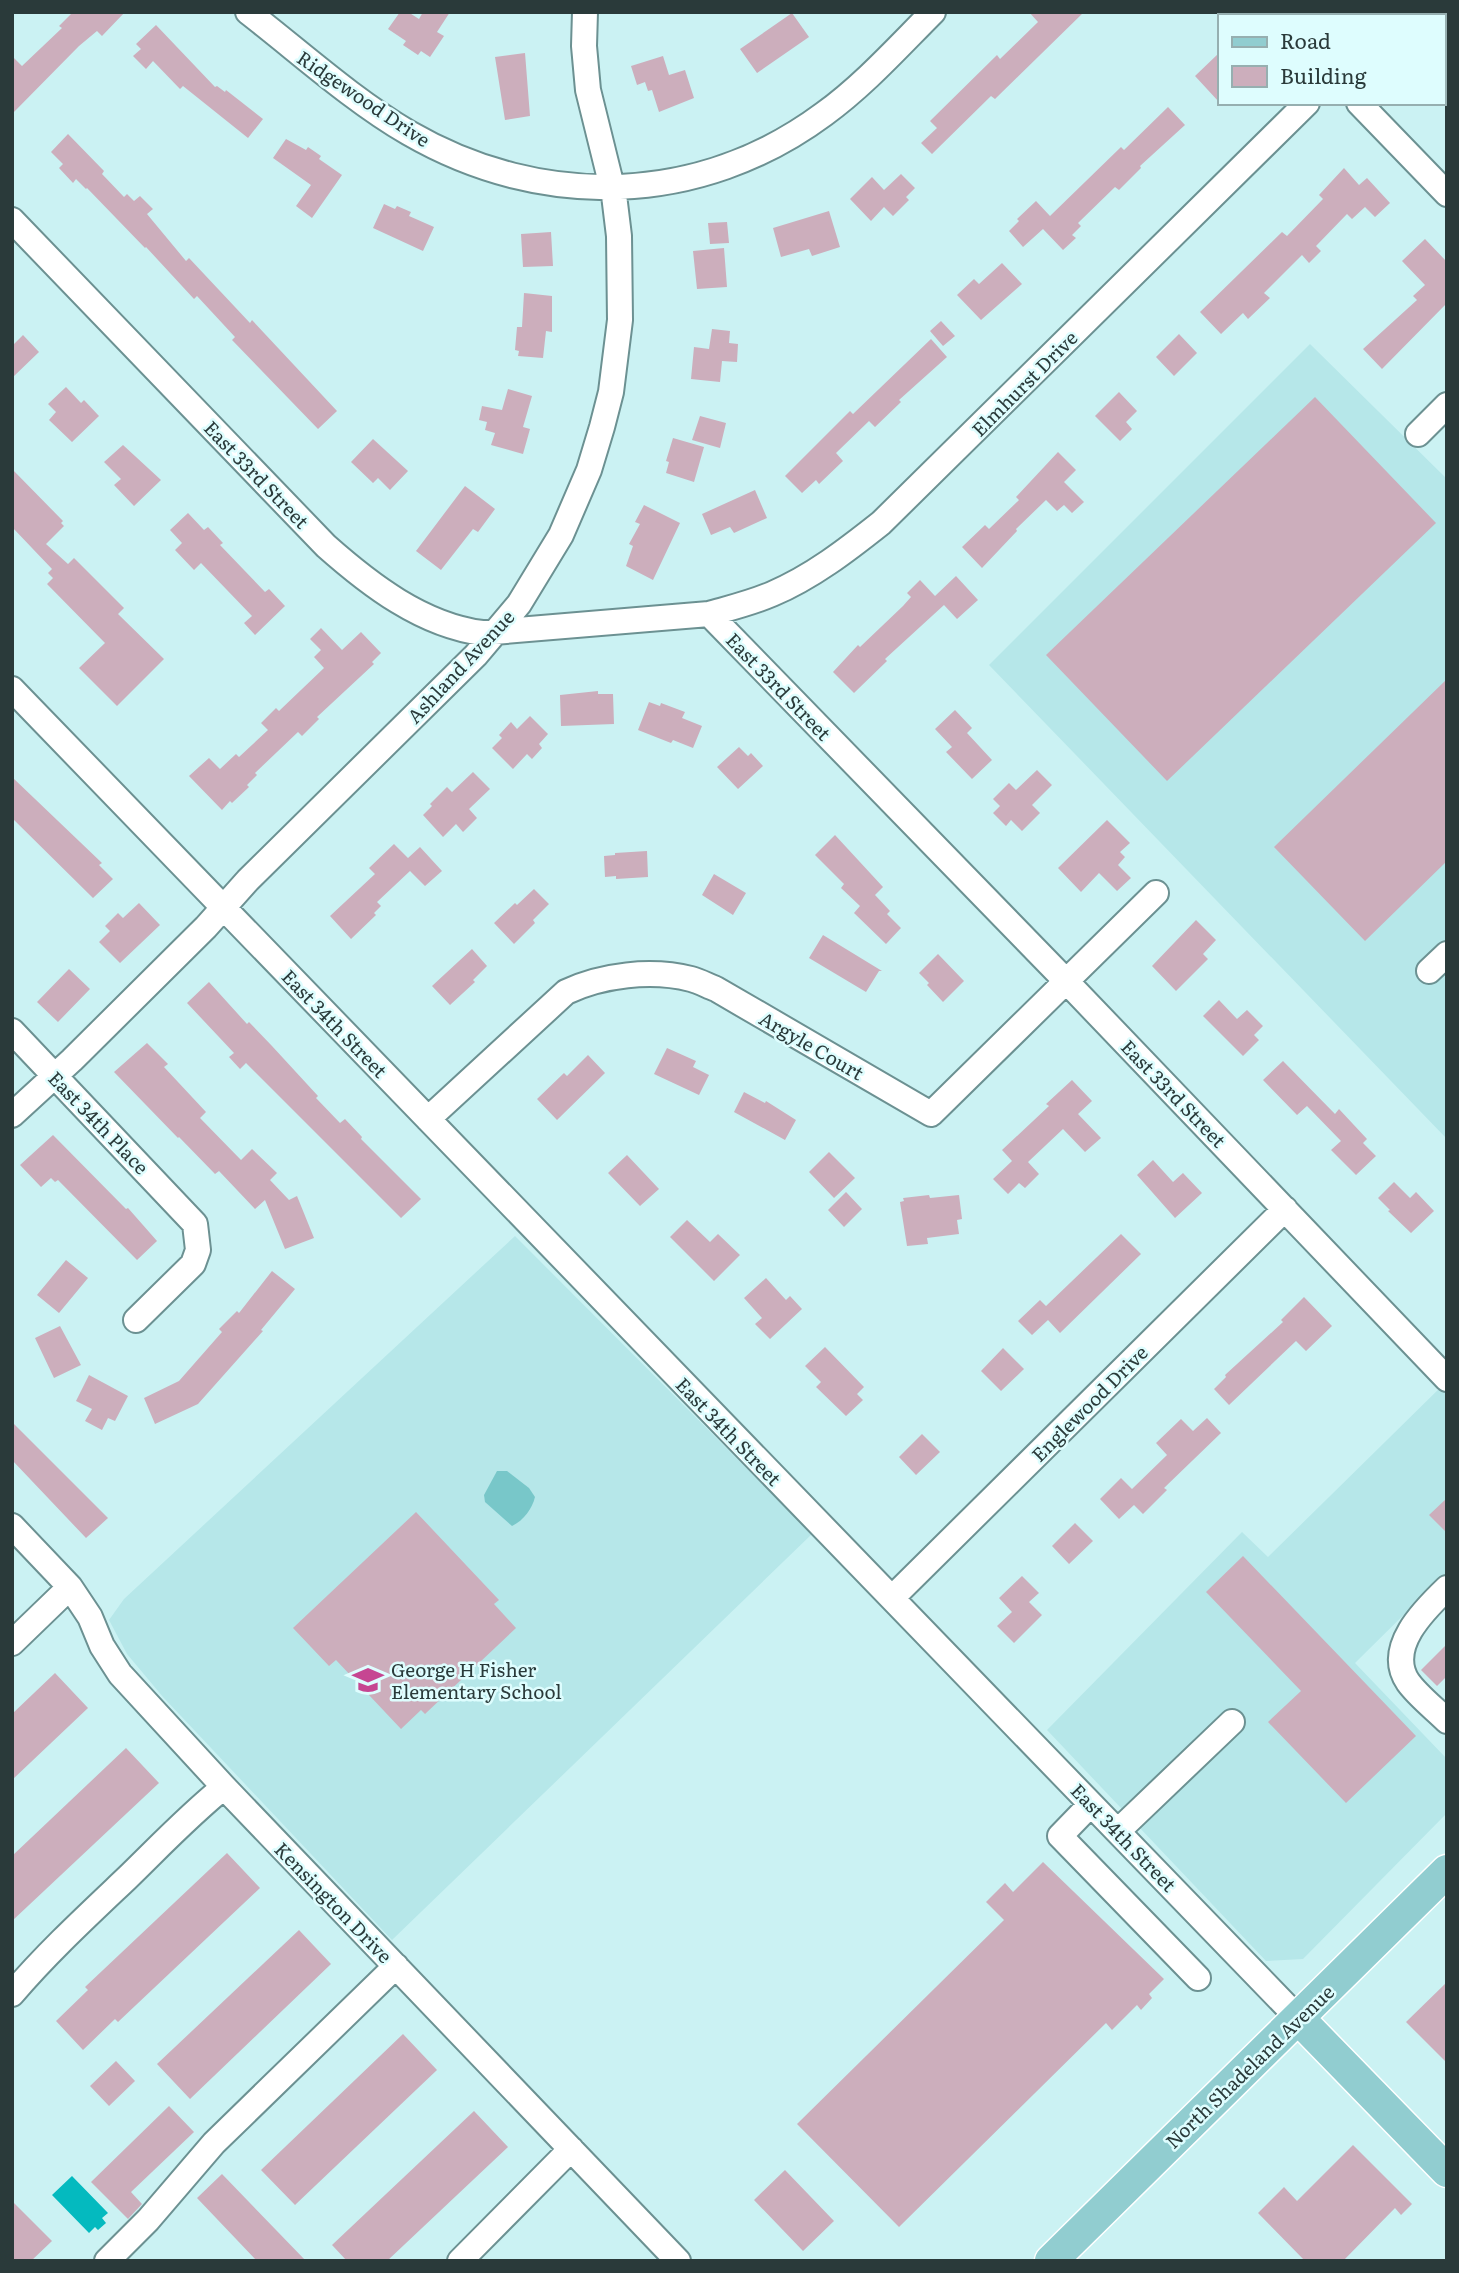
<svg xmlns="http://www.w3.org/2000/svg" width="1459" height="2273" font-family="Literata,serif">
<rect width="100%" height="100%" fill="#cbf2f3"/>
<!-- built -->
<path fill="#b6e7e9" d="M1310,344L1447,479V1139L989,665Z
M515,1236L812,1534L392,1940L163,1697L127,1654L109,1620L124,1599Z
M1447,1381V1572L1355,1663L1447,1759V1813L1303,1959L1266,1961L1047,1730L1242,1532L1268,1557Z"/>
<!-- green -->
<path fill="#78c7c9" d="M497,1471H507L529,1488L535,1497C532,1509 524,1520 512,1526L485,1502L484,1495Z"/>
<!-- water -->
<path fill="#04babf" d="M72,2176L108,2213L102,2218L106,2223L98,2230L95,2227L89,2233L52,2195Z"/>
<!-- building -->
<path fill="#ccaebc" d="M73,12H125L102,36L97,31L79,46L12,114V56L22,66L62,28L59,26Z
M400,12H408L419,19L423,12H450L437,32L444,36L430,57L421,51L418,55L403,45L406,41L388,29Z
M1029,12H1084L995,99L991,96L932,154L921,143L937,128L930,121L997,55L1000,59L1038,22Z
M792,13L809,37L757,73L740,49Z
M156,25L215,87L217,86L225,92L226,90L263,119L248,138L183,86L180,89L153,61L146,69L133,56L141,49L136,44Z
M525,53L530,116L505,120L495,57Z
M1219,53V102L1195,76Z
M663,56L669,75L685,70L694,98L659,112L652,90L648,91L645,82L637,85L631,66Z
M1168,107L1185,125L1140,166L1141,168L1119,190L1115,187L1078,223L1081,226L1072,235L1076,238L1063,250L1043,229L1023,247L1009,231L1019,221L1017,219L1036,201L1050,216L1121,147L1124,150Z
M68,134L104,171L102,174L124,197L127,194L134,201L140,196L153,209L147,214L186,261L189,258L250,323L252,320L337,411L318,429L232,340L235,337L197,296L194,299L146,247L145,248L87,188L86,189L76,179L73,183L59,168L63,164L51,152Z
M286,139L306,150L308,147L321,156L319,159L342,175L312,218L296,206L311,185L273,158Z
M1344,168L1359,185L1367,178L1390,203L1375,217L1365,207L1352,219L1347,214L1316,246L1321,251L1309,263L1302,255L1264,293L1270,298L1248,319L1243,313L1221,334L1200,312L1282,232L1287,236L1323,199L1319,195Z
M901,174L915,188L906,197L909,200L893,216L884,207L871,221L850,199L872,177L884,190Z
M384,204L395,209L397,206L411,212L409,216L434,227L423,251L373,228Z
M829,211L840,247L812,256L809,249L781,257L773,228Z
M727,222L729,243L710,244L708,223Z
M551,232L553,266L523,267L521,234Z
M1425,239L1447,262V303L1382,369L1363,349L1417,300L1413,296L1425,285L1402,261Z
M724,248L727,287L697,289L693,251Z
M1002,263L1022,284L981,320L957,295L974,279L979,284Z
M524,293L552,296V332L546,331L543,358L518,356L519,351L515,350L517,327H522Z
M941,321L955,336L943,346L930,331Z
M712,329L730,331L729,343L738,344L737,362L722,361L720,382L691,379L694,347L709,349Z
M1179,334L1197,353L1174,376L1156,357Z
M23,335L39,352L12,378V346Z
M931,339L947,357L899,400L901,402L875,427L869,421L836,453L843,461L819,484L816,480L802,493L785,476L850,411L853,414Z
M66,387L81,403L84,400L99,416L72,442L49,420L56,412L48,404Z
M508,389L532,396L523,427L530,429L523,454L491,445L495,433L485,430L487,422L479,420L482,406L502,410Z
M1119,392L1137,411L1126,422L1132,429L1120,441L1095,416Z
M1315,397L1436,523L1167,781L1046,655Z
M700,416L726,423L720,448L692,440Z
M673,438L704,447L694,482L666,473L669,462L666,461Z
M373,439L408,471L390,490L378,478L373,483L351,462Z
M123,445L161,480L134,506L114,485L121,479L104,462Z
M1058,452L1076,470L1064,482L1084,502L1072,513L1064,505L1057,511L1046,500L1016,529L1017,531L982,568L962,547L985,525L989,529L1019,500L1016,497Z
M12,469L63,521L61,523L64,526L46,544L68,564L74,558L124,608L118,614L164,659L117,706L79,668L105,643L47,584L53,578L48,573L52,569L12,527Z
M465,486L495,509L478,532L473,529L441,570L416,551Z
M755,490L767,518L734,533L730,527L711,535L702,514Z
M644,505L680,523L653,580L626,566L633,546L629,544L640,524L635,522Z
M188,513L204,530L208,527L223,543L220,545L265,592L269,589L285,606L255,635L244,623L252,616L201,563L194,570L175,550L182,543L170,530Z
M956,576L978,600L957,619L944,605L885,659L887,661L854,693L833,672L858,645L860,647L903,606L911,597L907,593L920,580L935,596Z
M321,628L342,650L361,632L381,653L372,662L374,664L317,717L319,719L302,736L298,732L255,773L257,775L247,785L249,787L232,803L230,801L222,810L189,776L209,758L220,769L236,754L239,757L268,730L261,723L276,708L279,711L324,668L314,657L321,650L310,639Z
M1447,679V861L1365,941L1274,847Z
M598,691V694H613L614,724L561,726L560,695Z
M649,702L660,706L661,703L685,712L682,718L702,726L693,748L673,740L671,743L638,730Z
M955,710L972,728L967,733L992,760L972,779L946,752L952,747L935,729Z
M530,716L548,734L539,744L542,748L532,759L527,754L513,769L492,748L502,738L499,735L511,722L517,729Z
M739,747L748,756L751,753L763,766L738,789L717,767Z
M1037,770L1052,785L1032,805L1040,813L1022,831L1011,820L1006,826L993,813L1000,806L993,799L1009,783L1016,790Z
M473,772L490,789L469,809L477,818L463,832L456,824L443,837L423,815L432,806L430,804L447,787L452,792Z
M12,777L102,863L99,865L113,879L93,898L12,818Z
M1107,820L1130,843L1120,852L1125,857L1118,865L1131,878L1117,891L1099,873L1081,892L1058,868Z
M835,835L883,887L875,895L890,911L887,914L901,928L886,944L854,913L860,906L841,888L844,884L815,855Z
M394,844L408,858L420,847L442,871L425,886L410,871L377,902L381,906L374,913L376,915L351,939L330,916L375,874L369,868Z
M647,851L648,877L616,879V876L605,877L604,856L615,855V853Z
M714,874L746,893L733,915L702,895Z
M534,889L549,904L533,920L535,923L514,944L494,923L515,903L517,905Z
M139,903L160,925L120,963L99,942L110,931L105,926L118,913L123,918Z
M1196,920L1216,940L1203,954L1208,959L1176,991L1152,966Z
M823,935L882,971H879L866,992L809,958Z
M472,949L487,966L473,980L475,982L450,1005L432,986Z
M938,954L964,981L943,1002L927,985L929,983L919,973Z
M69,969L90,989L58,1022L37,1002Z
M209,982L247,1024L249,1022L272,1046L318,1096L316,1098L340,1123L345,1119L362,1137L361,1139L421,1199L401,1218L246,1063L240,1069L229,1057L234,1053L187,1003Z
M1219,1000L1237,1019L1247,1010L1263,1026L1254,1035L1259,1040L1243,1056L1203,1016Z
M147,1043L168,1064L164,1067L206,1112L200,1118L241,1160L252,1149L277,1173L270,1180L289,1200L297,1196L314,1238L285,1249L265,1200L255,1209L219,1171L215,1174L179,1137L178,1138L114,1072Z
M667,1048L696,1061L693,1067L709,1075L699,1095L654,1074Z
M588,1055L605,1073L557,1120L537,1099L564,1073L567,1076Z
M1283,1061L1335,1114L1339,1109L1367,1139L1363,1143L1376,1156L1356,1175L1331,1150L1341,1141L1307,1106L1297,1115L1263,1080Z
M1072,1080L1092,1101L1078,1114L1101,1138L1085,1152L1063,1129L1028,1162L1039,1174L1025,1188L1019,1183L1008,1194L993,1179L1012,1161L1002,1150L1049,1106L1046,1104Z
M744,1092L765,1103L766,1101L796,1120L785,1140L734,1112Z
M53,1135L126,1209L128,1208L157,1241L137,1260L58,1180L55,1182L51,1178L41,1187L20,1165Z
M829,1152L855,1178L834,1198L809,1172Z
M627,1155L659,1189L640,1206L608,1173Z
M1153,1160L1173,1182L1183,1173L1202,1193L1175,1218L1137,1175Z
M1394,1182L1410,1198L1416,1192L1434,1211L1411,1233L1388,1211L1390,1210L1378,1198Z
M846,1192L862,1209L844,1227L828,1210Z
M929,1195L930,1198L959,1195L962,1219L957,1220L959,1234L927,1238L928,1244L907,1246L900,1202L904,1201L903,1198Z
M687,1220L710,1242L718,1234L740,1255L714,1281L670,1237Z
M1121,1234L1141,1254L1060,1333L1048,1320L1032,1335L1018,1321L1040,1300L1046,1306Z
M66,1260L88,1278L59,1313L37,1295Z
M272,1271L295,1289L261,1330L263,1331L198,1404L155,1424L144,1398L179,1381L222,1332L219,1329L237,1311L239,1313Z
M766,1278L786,1300L790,1296L802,1309L770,1339L755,1324L762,1318L744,1298Z
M1304,1297L1332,1326L1306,1351L1296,1341L1229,1405L1214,1389L1226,1377L1225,1375L1283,1322L1281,1320Z
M60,1326L81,1365L54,1378L35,1338Z
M825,1347L864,1387L857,1394L863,1400L846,1416L816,1387L821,1382L805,1366Z
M1003,1348L1024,1369L1001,1391L981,1371Z
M89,1375L128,1396L115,1421L108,1418L102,1430L85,1421L92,1409L76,1401Z
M1207,1418L1221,1433L1164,1488L1167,1490L1143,1514L1134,1505L1119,1519L1100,1499L1121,1478L1132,1489L1167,1455L1156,1443L1181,1419L1193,1431Z
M12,1422L108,1518L86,1538L12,1460Z
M922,1434L940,1452L916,1475L899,1457Z
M1447,1498V1533L1429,1515Z
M416,1512L499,1600L494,1604L516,1628L425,1714L421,1710L401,1729L336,1660L329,1666L293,1628Z
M1075,1523L1093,1541L1069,1564L1052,1546Z
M1243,1556L1416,1736L1346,1803L1268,1722L1301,1691L1206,1592Z
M1022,1576L1039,1593L1029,1602L1042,1615L1014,1643L997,1626L1012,1612L999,1598Z
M1447,1644V1676L1437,1686L1421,1670Z
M55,1673L88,1708L12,1780V1714Z
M126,1748L159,1783L12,1921V1856Z
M227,1853L260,1888L118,2022L115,2019L83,2050L56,2021L88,1990L85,1987Z
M1043,1862L1164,1979L1149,1994L1152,1998L1141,2010L1137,2005L1112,2030L1106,2023L899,2227L797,2124L1004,1920L986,1902L1005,1883L1013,1892Z
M299,1930L331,1964L190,2099L157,2064Z
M1447,1982V2063L1406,2022Z
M403,2034L437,2070L295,2205L261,2170Z
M116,2061L135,2081L109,2106L90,2086Z
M169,2106L194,2132L131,2192L142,2204L128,2219L91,2182Z
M474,2111L508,2147L387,2261H347L332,2245Z
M1353,2145L1412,2204L1401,2215L1395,2208L1343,2261H1305L1258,2213L1284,2187L1297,2201Z
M785,2170L834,2221L803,2251L754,2200Z
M222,2174L306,2261H257L197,2198Z
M12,2201L52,2241L31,2261H12Z"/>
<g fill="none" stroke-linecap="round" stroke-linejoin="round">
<!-- minor casing -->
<g stroke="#6c9192" stroke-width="28">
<path id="minor" d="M248,12C301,53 351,99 409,133C542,210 700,206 824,114C864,85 898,47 933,12
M1271,12L1275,16
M1396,16L1400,12
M1359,103L1447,194
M12,220L326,546C370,585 422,625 482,633L709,614L1066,981L1447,1379
M1418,434L1447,405
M709,614C730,608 751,603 772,594C812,577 847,550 881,523L1307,103
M12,689L1298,2018
M1429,971L1447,954
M12,1031L195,1224L198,1250L193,1264L136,1320
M12,1115L72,1060L206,927L248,880L476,655L519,604L561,535L589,470L602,427L611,392L620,320L619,236L614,195L588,90L584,46L585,12
M428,1119L566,992C602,975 651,969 691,979C699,981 708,986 716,989L931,1114L1156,893
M12,1526L70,1587L90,1617L102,1646L120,1674L224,1787L678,2261
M1447,1588C1424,1610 1385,1648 1408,1682C1418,1696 1435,1709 1447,1721
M892,1598L1285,1209
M12,1643L70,1587
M1091,1804L1060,1836L1198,1978
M1118,1831L1232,1722
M12,1994C47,1953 87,1916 126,1879C158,1848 189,1815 224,1787
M107,2261L148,2220L214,2143L396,1966
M460,2261L571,2149"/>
</g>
<!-- major casing -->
<g stroke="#fff" stroke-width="35">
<path id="major" d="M1298,2018L1447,2171
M1051,2261L1447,1871"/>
</g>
<!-- minor -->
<use href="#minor" stroke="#fff" stroke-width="24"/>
<!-- major -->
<use href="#major" stroke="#91cdd0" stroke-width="32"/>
</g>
<!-- icons -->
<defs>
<g id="school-bare" transform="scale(2.415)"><path d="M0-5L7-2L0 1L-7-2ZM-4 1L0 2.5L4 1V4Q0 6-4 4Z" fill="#c64692" stroke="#defdfe" stroke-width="2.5" paint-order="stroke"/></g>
</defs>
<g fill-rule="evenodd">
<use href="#school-bare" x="368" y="1680"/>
</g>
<g text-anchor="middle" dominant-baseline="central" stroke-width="5" stroke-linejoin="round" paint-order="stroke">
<!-- street labels -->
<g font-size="19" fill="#2a3a3a" stroke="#defdfe">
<text transform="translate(364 98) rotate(34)">Ridgewood Drive</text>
<text transform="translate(1024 383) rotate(-45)">Elmhurst Drive</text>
<text transform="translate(257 474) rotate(46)">East 33rd Street</text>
<text transform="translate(460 666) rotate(-47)">Ashland Avenue</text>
<text transform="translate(779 686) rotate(46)">East 33rd Street</text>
<text transform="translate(335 1023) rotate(46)">East 34th Street</text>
<text transform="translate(812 1045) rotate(30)">Argyle Court</text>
<text transform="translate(1174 1093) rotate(46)">East 33rd Street</text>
<text transform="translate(99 1122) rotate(46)">East 34th Place</text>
<text transform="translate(1089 1403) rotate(-45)">Englewood Drive</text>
<text transform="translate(729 1431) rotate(46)">East 34th Street</text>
<text transform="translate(1124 1837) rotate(46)">East 34th Street</text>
<text transform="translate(334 1902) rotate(46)">Kensington Drive</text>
<text transform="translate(1249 2066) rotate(-44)">North Shadeland Avenue</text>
</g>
<!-- poi labels -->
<g font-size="19" fill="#2a3a3a" stroke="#defdfe" text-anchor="start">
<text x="391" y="1669">George H Fisher<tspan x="391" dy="22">Elementary School</tspan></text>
</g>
</g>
<!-- border -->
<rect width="1459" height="2273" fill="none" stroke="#2a3a3a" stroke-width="28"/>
<!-- legend -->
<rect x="1218" y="14" width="228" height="91" fill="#defdfe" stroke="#96afb0" stroke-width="2"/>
<rect x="1232" y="37" width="35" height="10" fill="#91cdd0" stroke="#96afb0" stroke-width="2"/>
<text x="1280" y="49" font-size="21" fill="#2a3a3a">Road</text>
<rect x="1232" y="66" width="35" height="21" fill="#ccaebc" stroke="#96afb0" stroke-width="2"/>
<text x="1280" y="84" font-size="21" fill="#2a3a3a">Building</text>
</svg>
